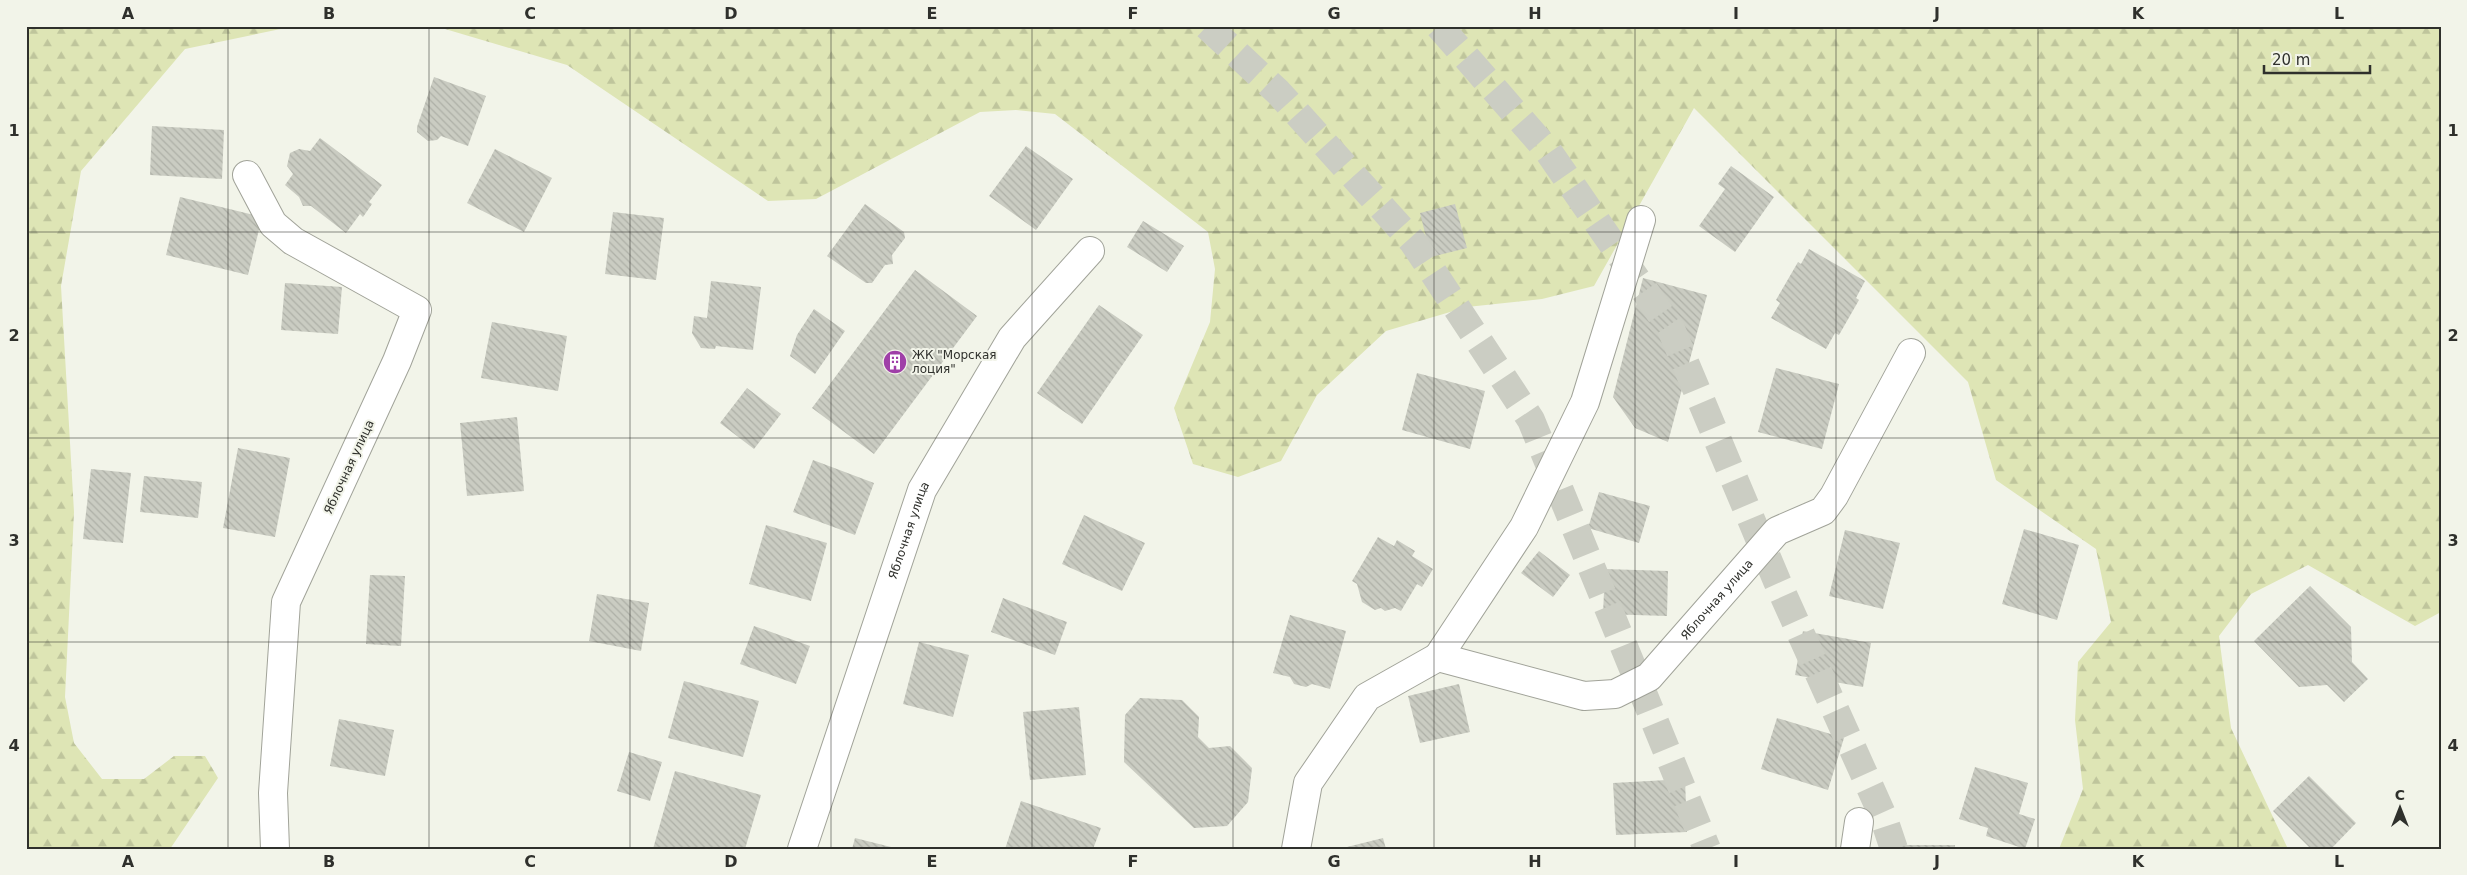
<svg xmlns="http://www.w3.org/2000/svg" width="2467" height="875" font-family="'DejaVu Sans',sans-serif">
<defs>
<pattern id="forest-firs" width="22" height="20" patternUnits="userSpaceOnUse" patternTransform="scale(1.25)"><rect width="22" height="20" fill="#dee5b5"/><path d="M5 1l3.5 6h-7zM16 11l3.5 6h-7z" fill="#bfc59c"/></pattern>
<pattern id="building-back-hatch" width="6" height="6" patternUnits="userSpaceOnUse" patternTransform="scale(1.25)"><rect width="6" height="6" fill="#caccc2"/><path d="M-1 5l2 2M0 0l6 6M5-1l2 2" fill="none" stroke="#aeb0a7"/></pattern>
</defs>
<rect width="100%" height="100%" fill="#f2f4e9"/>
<!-- forest -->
<path fill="url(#forest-firs)" d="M26,26H295L185,49L81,171L61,286L74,512L65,697L74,743L102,779H144L174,756H205L218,778L170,849H26Z
M435,26H2441V612L2415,626L2308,565L2251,594L2219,636L2231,728L2288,849H2059L2083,789L2075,720L2078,662L2111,622L2096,549L1996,480L1968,382L1694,108L1594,286L1542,299L1467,307L1386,331L1317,395L1281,461L1238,477L1193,464L1174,408L1210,322L1215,269L1208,232L1055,114L1016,110L980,112L816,199L768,201L567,65Z"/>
<!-- building -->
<path fill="url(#building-back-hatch)" d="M434,77L486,96L468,146L441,136L437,140L428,141L417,132V127Z
M152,126L224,130L222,179L150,175Z
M320,138L382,185L369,202L372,204L363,217L360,214L346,233L311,206H303L299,197L285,185L293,174L287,166L290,153L299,149L310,151Z
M1026,146L1073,179L1036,230L989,196Z
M495,149L552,178L524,232L467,203Z
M1731,166L1774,197L1735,252L1699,226L1725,189L1718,184Z
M180,197L262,217L248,275L166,255Z
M865,204L904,232L905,238L892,255L893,264L885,265L872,283H866L827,256Z
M1455,204L1467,248L1431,257L1420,213Z
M613,212L664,218L656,280L605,274Z
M1143,221L1184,246L1167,272L1127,247Z
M1809,249L1865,281L1856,298L1859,300L1839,335L1835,333L1826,349L1771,318L1780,303L1776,300L1798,262L1801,264Z
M915,270L977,316L874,454L812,408Z
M1643,278L1707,295L1668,442L1635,428L1613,397Z
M711,281L761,287L753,350L716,346L715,349L701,348L692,333L694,316L707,318Z
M285,283L342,287L338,334L281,330Z
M1099,305L1143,335L1082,424L1037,393Z
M814,309L845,331L815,374L790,356L797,335Z
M492,322L567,336L558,391L481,378Z
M1776,368L1839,384L1822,449L1758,432Z
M1417,373L1485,391L1470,449L1402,430Z
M747,388L781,414L754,449L720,423Z
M517,417L524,491L467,496L460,423Z
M238,448L290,458L275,537L223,528Z
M813,460L874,483L855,535L793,512Z
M91,469L131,473L123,543L83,539Z
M144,476L202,482L198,518L140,512Z
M1599,492L1650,506L1639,543L1588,528Z
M1084,515L1145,543L1122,591L1062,564Z
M766,525L827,543L811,601L749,584Z
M2024,529L2079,545L2057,620L2002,604Z
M1845,530L1900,543L1883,609L1829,596Z
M1378,537L1394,546L1397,540L1415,551L1412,556L1433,569L1422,587L1417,584L1401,611L1395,608L1385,611L1381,608L1375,610L1362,602L1357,584L1352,581Z
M1539,551L1570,575L1553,597L1521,573Z
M1605,569L1668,571L1667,616L1603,614Z
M370,575L405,576L401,646L366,644Z
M2310,586L2351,627L2352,662L2368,679L2344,702L2327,685L2299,687L2254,641Z
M597,594L649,603L641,651L589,641Z
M1003,598L1067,622L1055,655L991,632Z
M1290,615L1346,631L1330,689L1312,684L1306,687L1294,684L1290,677L1273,673Z
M754,626L810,646L796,684L740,664Z
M1803,631L1871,643L1863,687L1795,675Z
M919,642L969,655L953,717L903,704Z
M684,681L759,701L743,757L668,738Z
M1459,684L1470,732L1420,743L1408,696Z
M1140,698L1182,700L1199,717L1198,737L1209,748L1230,746L1252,768L1248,802L1227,826L1194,828L1124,762L1125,715Z
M1079,707L1086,775L1030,780L1023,712Z
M1777,718L1844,738L1828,790L1761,769Z
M339,719L394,730L385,776L330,766Z
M629,752L662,762L650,801L617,791Z
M1975,767L2028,783L2019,814L2035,819L2025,849L1986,836L1988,828L1959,819Z
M675,771L761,795L745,849H653Z
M2309,776L2356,823L2331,849H2311L2273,811Z
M1685,779L1687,832L1616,835L1613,783Z
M1021,801L1101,828L1093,849H1005Z
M855,838L895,848L894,849H852Z
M1383,838L1386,849H1343V848Z
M1895,845H1955V849H1895Z"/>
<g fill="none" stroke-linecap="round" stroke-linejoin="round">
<!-- major-tunnel -->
<path stroke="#cbcdc3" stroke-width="28" stroke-dasharray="28 14" stroke-linecap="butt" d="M1207,26L1278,92L1413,242L1531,420L1707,849
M1439,26L1548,151L1671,329L1777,581L1883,816L1894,849"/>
<!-- minor casing -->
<g stroke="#a1a399" stroke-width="30">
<g id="minor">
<path d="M247,175L273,224L293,241L417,310L397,361L286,602L273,793L275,849"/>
<path d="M1438,657L1524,527L1585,402L1641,220"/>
<path id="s1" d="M802,849L922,490L1012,338L1090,251"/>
<path id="s2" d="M1296,849L1308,783L1367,697L1438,657L1584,696L1615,694L1649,677L1777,531L1823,511L1834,496L1911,353"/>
<path d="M1855,849L1859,822"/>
</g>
</g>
<!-- minor -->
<use href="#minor" stroke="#fff" stroke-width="28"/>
</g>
<!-- grid -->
<path fill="none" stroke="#2f302c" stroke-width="1" stroke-opacity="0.55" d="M228,26V849M429,26V849M630,26V849M831,26V849M1032,26V849M1233,26V849M1434,26V849M1635,26V849M1836,26V849M2038,26V849M2238,26V849M26,232H2441M26,438H2441M26,642H2441"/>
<!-- icons -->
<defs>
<g id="building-disc" transform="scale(1.25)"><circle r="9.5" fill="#9f3fa8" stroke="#f2f4e9"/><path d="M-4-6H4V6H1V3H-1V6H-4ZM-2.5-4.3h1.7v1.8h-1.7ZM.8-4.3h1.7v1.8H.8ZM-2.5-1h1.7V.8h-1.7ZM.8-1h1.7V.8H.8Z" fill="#fff"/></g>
</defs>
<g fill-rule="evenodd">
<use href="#building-disc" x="895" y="362"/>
</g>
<g text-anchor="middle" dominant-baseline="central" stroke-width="4" stroke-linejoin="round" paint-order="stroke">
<!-- poi labels -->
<g font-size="12" fill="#2f302c" stroke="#f2f4e9" text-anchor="start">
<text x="912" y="355">ЖК "Морская<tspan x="912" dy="14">лоция"</tspan></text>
</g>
<!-- street labels -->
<g font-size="12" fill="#2f302c" stroke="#f2f4e9">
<text transform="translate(349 467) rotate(-65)">Яблочная улица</text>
<text stroke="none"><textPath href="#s1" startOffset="336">Яблочная улица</textPath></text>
<text stroke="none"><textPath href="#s2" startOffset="576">Яблочная улица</textPath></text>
</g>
</g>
<!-- border -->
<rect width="2467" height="875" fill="none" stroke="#f2f4e9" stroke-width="55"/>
<!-- north arrow -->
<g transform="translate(2400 808)" stroke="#f2f4e9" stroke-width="4" paint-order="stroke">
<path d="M0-4L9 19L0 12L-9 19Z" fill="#2f302c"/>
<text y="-8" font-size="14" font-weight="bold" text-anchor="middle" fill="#2f302c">С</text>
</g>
<!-- scale -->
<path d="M2264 65v8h106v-8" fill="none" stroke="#2f302c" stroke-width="2.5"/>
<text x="2272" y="65" font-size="15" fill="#2f302c" stroke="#f2f4e9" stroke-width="4" paint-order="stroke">20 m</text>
<rect x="28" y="28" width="2412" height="820" fill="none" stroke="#2f302c" stroke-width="2"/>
<g font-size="16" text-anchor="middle" font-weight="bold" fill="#2f302c">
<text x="128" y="19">A</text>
<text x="329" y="19">B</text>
<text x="530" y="19">C</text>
<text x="731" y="19">D</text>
<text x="932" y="19">E</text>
<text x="1133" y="19">F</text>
<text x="1334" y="19">G</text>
<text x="1535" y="19">H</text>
<text x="1736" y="19">I</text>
<text x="1937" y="19">J</text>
<text x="2138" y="19">K</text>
<text x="2339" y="19">L</text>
<text x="14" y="136">1</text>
<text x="2453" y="136">1</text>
<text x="14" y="341">2</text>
<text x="2453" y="341">2</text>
<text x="14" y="546">3</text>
<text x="2453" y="546">3</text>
<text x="14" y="751">4</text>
<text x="2453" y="751">4</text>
<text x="128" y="867">A</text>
<text x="329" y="867">B</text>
<text x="530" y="867">C</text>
<text x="731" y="867">D</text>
<text x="932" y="867">E</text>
<text x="1133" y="867">F</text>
<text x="1334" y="867">G</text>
<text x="1535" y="867">H</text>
<text x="1736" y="867">I</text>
<text x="1937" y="867">J</text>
<text x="2138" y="867">K</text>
<text x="2339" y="867">L</text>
</g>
</svg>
